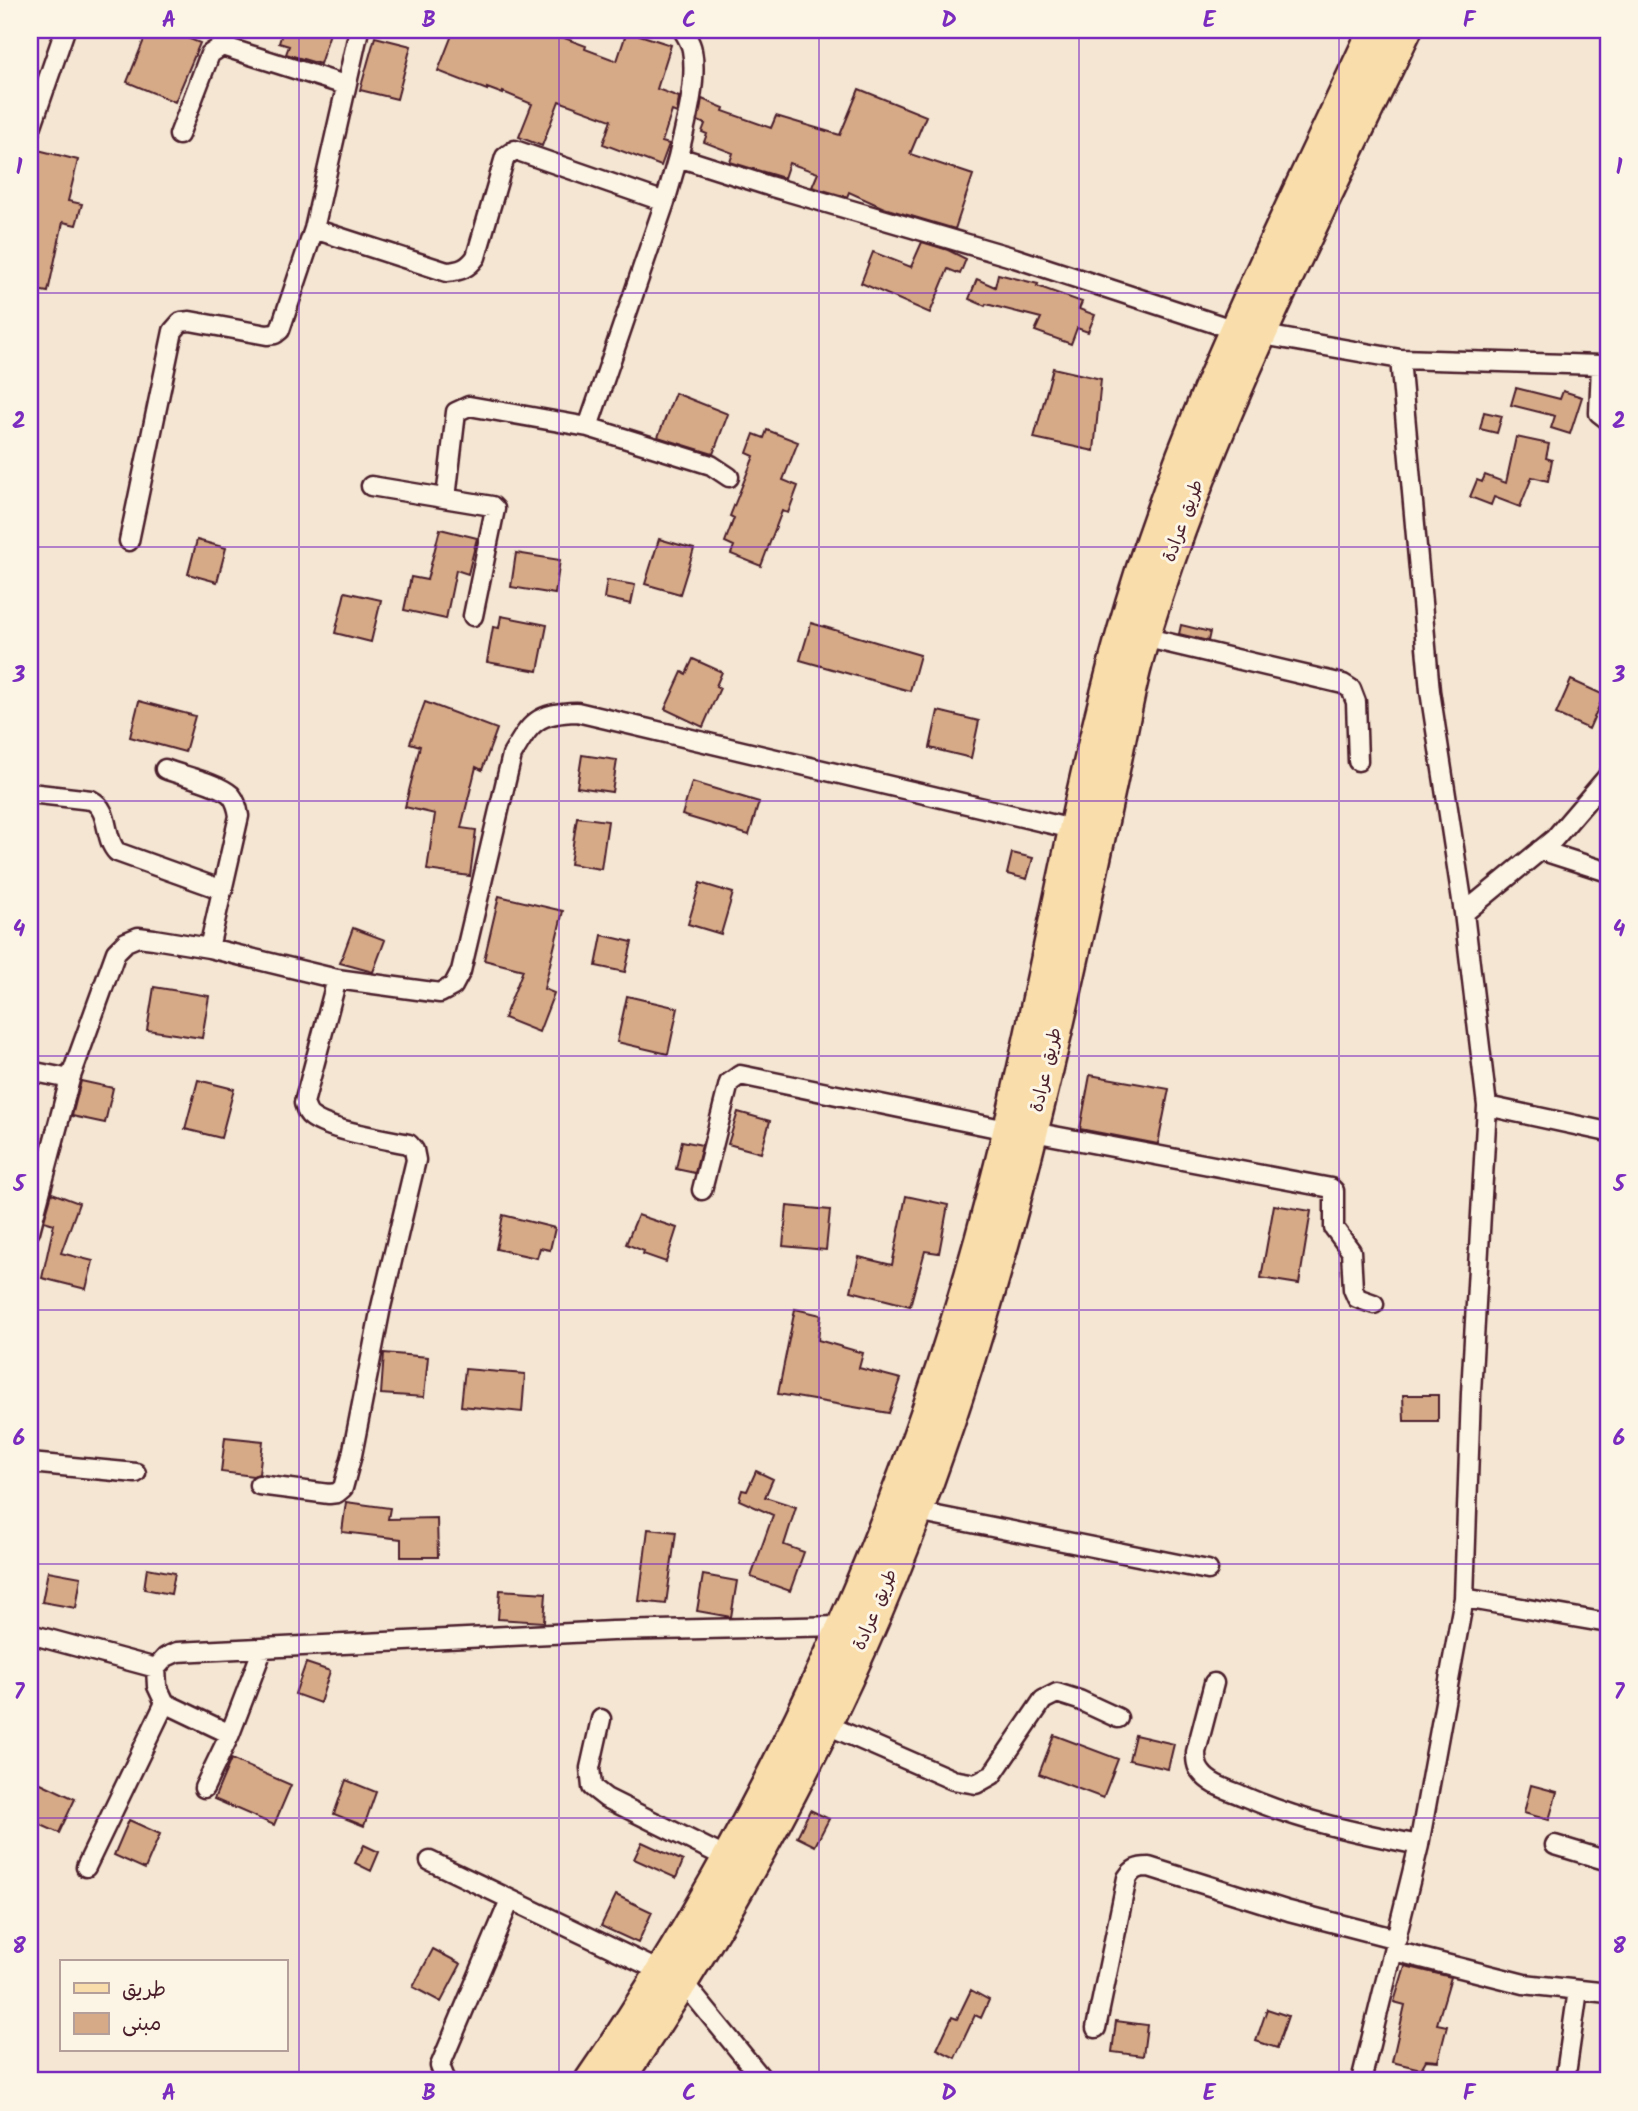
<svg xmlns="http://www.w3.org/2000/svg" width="1638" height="2111" font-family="Kalam,'Playpen Sans Arabic',sans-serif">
<rect width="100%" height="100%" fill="#f4e6d2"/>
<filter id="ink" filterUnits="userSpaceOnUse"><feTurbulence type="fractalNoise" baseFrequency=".0143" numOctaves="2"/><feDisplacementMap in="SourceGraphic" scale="14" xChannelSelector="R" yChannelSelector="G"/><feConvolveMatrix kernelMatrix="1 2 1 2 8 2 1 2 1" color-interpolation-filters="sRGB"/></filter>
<g filter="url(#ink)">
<!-- building -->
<path fill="#d6a987" stroke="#4a1f2b" stroke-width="2" d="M148,30H167L200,43L175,102L127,82Z
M283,30H331L320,64L286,54L289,46L279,43Z
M454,30H543L586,46L585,49L617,61L627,31L671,45L657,89L679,97L677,113L672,111L662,142L669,144L661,166L603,144L611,120L559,101L542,146L519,137L532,104L503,92V94L487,88V90L438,71Z
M375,37L411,46L397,99L360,90Z
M859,89L926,116L910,154L973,175L955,229L884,208L849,192L847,197L812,187L818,173L789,163L784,178L730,162L733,153L704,142L707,134L702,132L705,124L698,121L702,99L724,108L723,111L771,128L776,116L840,135Z
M30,148L78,160L68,201L82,204L76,225L63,222L48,292L30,289Z
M922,242L948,250L966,259L960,274L948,269L930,313L861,283L873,252L911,267Z
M998,274L1038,284L1037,286L1082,302L1079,309L1095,315L1088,332L1077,328L1071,344L1035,331L1041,318L986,304L985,306L969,299L977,279L995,287Z
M1053,368L1101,379L1094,451L1034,438Z
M1516,388L1560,399L1563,391L1582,397L1570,434L1551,428L1555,416L1511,405Z
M675,393L728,414L713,454L658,437Z
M1484,412L1502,416L1497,433L1480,429Z
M767,430L798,442L783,480L798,486L788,513L782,511L761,566L731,554L734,546L725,542L734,518L730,516L754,456L747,453L754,434L764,438Z
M1516,437L1549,444L1546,458L1552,460L1548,481L1532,477L1520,507L1494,497L1491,505L1470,497L1477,480L1482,482L1485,475L1506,483Z
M440,529L477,538L468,574L456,570L446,619L404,610L411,577L427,580Z
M659,539L694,549L680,594L645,584Z
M197,540L226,548L217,582L188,574Z
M516,553L560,560L555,594L511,587Z
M607,580L635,585L631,604L604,598Z
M345,592L381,600L371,642L335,633Z
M501,616L547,625L538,671L487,662L493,627L499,628Z
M811,623L920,655L910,691L800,660Z
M1181,625L1210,632L1208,641L1179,634Z
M693,659L722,672L716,686L720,688L703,727L665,709L682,672L686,674Z
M1571,680L1604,695L1589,729L1556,714Z
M139,701L195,716L185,752L130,737Z
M425,702L497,729L482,770L476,767L461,828L476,830L470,876L427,870L435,814L405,807L420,746L410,743Z
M938,711L979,721L971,758L930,748Z
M582,755L617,760L612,792L577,787Z
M692,782L759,802L749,835L682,815Z
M577,817L608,821L601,869L570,864Z
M1012,853L1033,858L1027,879L1007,874Z
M700,883L733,893L721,934L688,924Z
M499,896L563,911L544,989L554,993L539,1032L504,1018L523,970L484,960Z
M353,928L385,940L373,972L340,963Z
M602,935L632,942L625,972L596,966Z
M154,987L209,996L202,1038L147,1030Z
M627,996L678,1008L668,1054L617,1042Z
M1090,1075L1169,1089L1158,1144L1080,1129Z
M198,1080L234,1089L221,1138L185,1129Z
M81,1081L113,1088L105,1123L72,1116Z
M738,1112L770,1121L761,1153L728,1144Z
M682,1141L702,1145L695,1173L676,1169Z
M52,1193L79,1203L61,1253L93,1261L86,1289L42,1278L54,1224L44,1221Z
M906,1196L948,1205L939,1253L925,1251L910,1306L851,1291L859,1257L892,1265Z
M1274,1205L1311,1211L1299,1284L1261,1278Z
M787,1206L830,1210L826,1250L783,1246Z
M503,1215L555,1228L550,1250L540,1248L537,1258L496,1249Z
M638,1215L677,1228L666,1262L643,1254L644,1251L626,1244Z
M795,1309L821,1315L818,1340L863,1353L859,1368L901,1379L889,1413L778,1394Z
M384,1353L428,1357L424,1397L381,1394Z
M465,1369L525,1374L522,1412L461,1406Z
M1403,1395H1438V1421H1404Z
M225,1437L263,1441L259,1474L253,1476L221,1472Z
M756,1471L773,1479L765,1497L796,1507L784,1545L804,1552L790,1591L751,1577L773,1515L739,1500L742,1490L747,1491Z
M346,1502L390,1508L388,1519L437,1518L438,1557H401V1539L342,1532Z
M648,1529L676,1532L666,1604L639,1601Z
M147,1568L175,1573L171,1594L144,1589Z
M48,1571L81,1577L76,1608L42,1602Z
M703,1575L737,1581L731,1617L697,1611Z
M500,1590L546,1593L544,1622L498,1619Z
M306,1663L330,1671L320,1703L295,1694Z
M1054,1735L1118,1759L1103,1798L1039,1774Z
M1135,1735L1174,1744L1168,1769L1129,1760Z
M231,1759L291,1785L274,1825L214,1799Z
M30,1778L75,1799L59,1833L30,1820Z
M346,1780L376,1792L364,1826L334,1814Z
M1531,1785L1557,1792L1549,1820L1524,1813Z
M810,1810L829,1819L815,1846L797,1837Z
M129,1820L160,1834L145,1869L114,1855Z
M642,1842L683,1861L676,1878L634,1859Z
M364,1845L379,1852L371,1871L355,1863Z
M616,1895L652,1912L638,1943L601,1926Z
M433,1949L461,1964L441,2002L413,1987Z
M1405,1966L1451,1977L1437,2024L1447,2026L1438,2061L1426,2060L1421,2069L1392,2062L1405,2005L1394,2002Z
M971,1990L989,2000L981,2018L975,2015L955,2058L937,2049L952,2017L957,2019Z
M1267,2009L1288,2016L1277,2048L1256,2041Z
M1116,2021L1147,2025L1143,2056L1112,2052Z"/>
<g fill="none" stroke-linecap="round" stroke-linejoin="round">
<!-- minor casing -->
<g stroke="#4a1f2b" stroke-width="23">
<path id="minor" d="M683,30C686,36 691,43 692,50C698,82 685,126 678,157L769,186L1015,258L1235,330L1400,359L1601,365L1599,413L1608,420
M30,131L65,30
M179,135L210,54L222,46L345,85
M678,157L665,202L588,427L711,465L729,477
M314,229L447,272C461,271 468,268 476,257L505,157L515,150L665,202
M371,486L492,506L495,509L473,616
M446,498L456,412L469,406L588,427
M129,541L173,331L181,322L190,321L267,335L275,334L280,330L314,229L359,30
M1143,637L1343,684L1351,689L1356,702L1358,761
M165,769C182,776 218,783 231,795C236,801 238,809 239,816L209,948
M30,793L91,800C111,810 103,838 117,852L223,890
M1540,850L1608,872
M1464,913L1554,839L1608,776
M30,1071L70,1079L116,952L126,942L138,937L154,939L209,948L337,979L440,993L453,986L461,971L512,755C531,722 537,713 577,712L1081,831
M1487,1106L1608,1132
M1033,1132L1331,1188L1334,1191V1228L1351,1251L1353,1289L1357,1298L1374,1304
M702,1190L729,1083L740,1075L1007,1130
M30,1231L70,1079
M30,1463L136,1473
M259,1485L329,1494L337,1493L343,1488L352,1455L381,1307L416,1160L414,1150L409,1144C385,1139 331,1131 312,1117C307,1114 306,1109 304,1103L337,979
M917,1512L1208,1570
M1464,1598L1608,1623
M30,1634L156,1668L166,1657L177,1652L612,1631L842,1626
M156,1668L157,1686L165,1703L230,1734
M1214,1683L1196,1752C1196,1759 1196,1766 1201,1772C1210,1785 1229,1790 1243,1796C1300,1821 1358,1833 1419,1845
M601,1719L590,1768L592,1787L606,1798L727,1858
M825,1724L953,1780L976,1784L992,1775L1043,1700L1057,1693L1079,1700L1118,1718
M204,1788L230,1734L263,1648
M1555,1845L1608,1861
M430,1861L662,1972
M86,1867L165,1703
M1394,1951L1524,1984L1608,1993
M683,1982L764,2081
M1096,2028L1127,1878C1133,1869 1137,1867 1149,1867L1289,1911L1397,1939
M446,2081L440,2066L510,1900
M1361,2081L1419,1845L1464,1598L1471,1393L1487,1106L1464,913L1430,691L1400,359
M1565,2081L1578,1990"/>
</g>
<!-- primary casing -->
<g stroke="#4a1f2b" stroke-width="35">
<path id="primary" d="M590,2081C774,1813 910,1511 992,1196C1041,1010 1070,819 1122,634C1181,423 1283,227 1374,30
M618,2081C738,1904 842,1713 917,1512C963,1389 1002,1256 1033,1129C1061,1018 1085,906 1109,793C1121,740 1129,683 1146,631C1210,422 1312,227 1406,30"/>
</g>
<!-- minor -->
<use href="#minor" stroke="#fcf5e5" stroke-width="18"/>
<!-- primary -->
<use href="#primary" stroke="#f9deab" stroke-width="30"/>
</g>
</g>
<!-- grid -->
<path fill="none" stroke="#7b2cbf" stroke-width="2" stroke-opacity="0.55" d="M299,30V2081M559,30V2081M819,30V2081M1079,30V2081M1339,30V2081M30,293H1608M30,547H1608M30,801H1608M30,1056H1608M30,1310H1608M30,1564H1608M30,1818H1608"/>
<g text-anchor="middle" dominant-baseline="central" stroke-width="6" stroke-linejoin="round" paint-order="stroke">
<!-- street labels -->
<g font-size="18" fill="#4a1f2b" stroke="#fcf5e5">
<text transform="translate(1184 521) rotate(-70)">طريق عرادة</text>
<text transform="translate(1047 1070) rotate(-77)">طريق عرادة</text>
<text transform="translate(876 1610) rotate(-67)">طريق عرادة</text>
</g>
</g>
<!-- margin -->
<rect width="1638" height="2111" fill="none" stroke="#fcf5e5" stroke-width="77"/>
<!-- legend -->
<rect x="60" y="1960" width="228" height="91" fill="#fcf5e5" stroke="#b59f9b" stroke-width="2"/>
<rect x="74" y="1983" width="35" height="10" fill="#f9deab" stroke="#b59f9b" stroke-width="2"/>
<text x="122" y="1996" font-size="21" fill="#4a1f2b">طريق</text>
<rect x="74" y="2013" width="35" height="21" fill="#d6a987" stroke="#b59f9b" stroke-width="2"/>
<text x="122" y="2030" font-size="21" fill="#4a1f2b">مبنى</text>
<rect x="38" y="38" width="1562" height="2034" fill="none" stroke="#7b2cbf" stroke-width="2.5"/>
<g font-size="23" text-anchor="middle" font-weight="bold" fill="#7b2cbf">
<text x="169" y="27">A</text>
<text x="429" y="27">B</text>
<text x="689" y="27">C</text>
<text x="949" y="27">D</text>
<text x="1209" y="27">E</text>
<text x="1469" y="27">F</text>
<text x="19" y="174">1</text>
<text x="1619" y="174">1</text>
<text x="19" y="428">2</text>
<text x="1619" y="428">2</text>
<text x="19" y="682">3</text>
<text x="1619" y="682">3</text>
<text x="19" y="936">4</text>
<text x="1619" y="936">4</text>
<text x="19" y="1191">5</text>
<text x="1619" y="1191">5</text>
<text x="19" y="1445">6</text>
<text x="1619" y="1445">6</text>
<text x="19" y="1699">7</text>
<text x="1619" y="1699">7</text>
<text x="19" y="1953">8</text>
<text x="1619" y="1953">8</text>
<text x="169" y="2100">A</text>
<text x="429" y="2100">B</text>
<text x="689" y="2100">C</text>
<text x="949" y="2100">D</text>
<text x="1209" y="2100">E</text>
<text x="1469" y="2100">F</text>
</g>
</svg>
